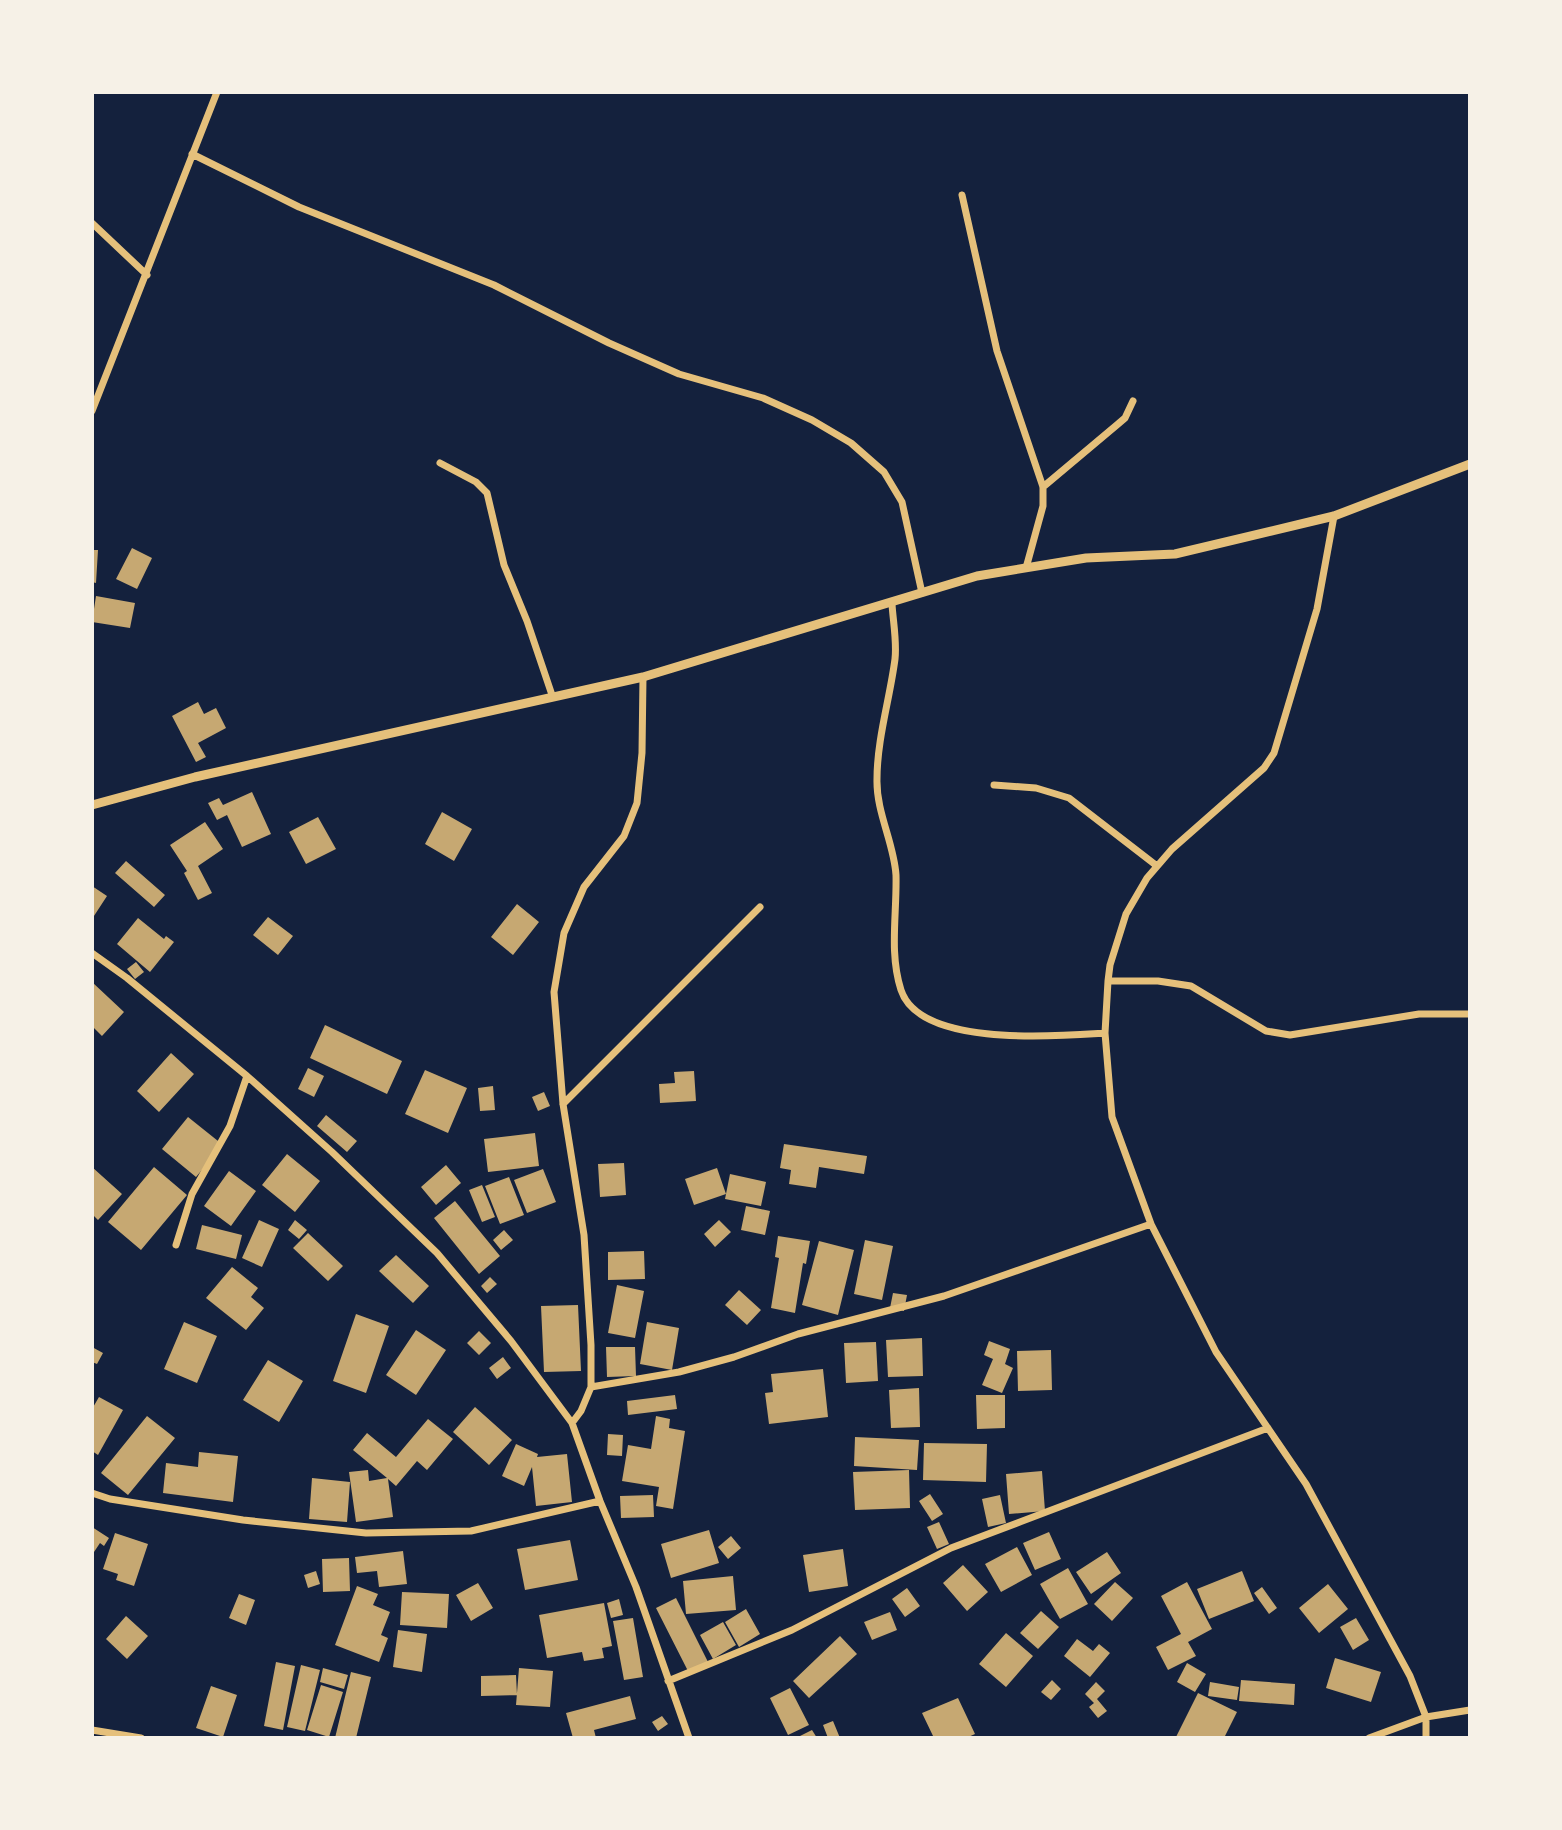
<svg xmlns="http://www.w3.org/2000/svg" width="1562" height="1830" font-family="'IBM Plex Sans',sans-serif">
<rect width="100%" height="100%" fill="#14213d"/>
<!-- building -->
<path fill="#c6a872" d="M132,548L152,558L137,589L116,579Z
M92,550H98L96,583L92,582Z
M96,596L135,603L130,628L92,622Z
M198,702L204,714L216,708L226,728L198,743L206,757L196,762L172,716Z
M252,792L271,834L242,847L227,815L217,820L208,803L219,798L223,805Z
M442,812L472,829L454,861L425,844Z
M318,817L336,849L306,864L289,832Z
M205,822L223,849L198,866L212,893L198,900L184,873L187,871L170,845Z
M126,861L165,895L154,907L115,873Z
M92,886L107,896L92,919Z
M517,904L539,922L513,955L491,937Z
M268,917L293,936L278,955L253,935Z
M138,918L164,939L166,936L174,942L150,972L117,944Z
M136,962L144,972L135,979L127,969Z
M92,982L124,1012L102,1036L92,1026Z
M325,1025L402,1061L387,1094L310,1058Z
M171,1053L194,1074L159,1112L137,1091Z
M308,1068L324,1076L314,1097L298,1089Z
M425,1070L467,1088L448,1133L405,1114Z
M694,1071L696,1101L660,1103L659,1084L675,1083L674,1072Z
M493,1086L495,1110L480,1111L478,1088Z
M544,1092L550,1106L538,1111L532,1097Z
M326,1115L357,1141L347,1152L317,1126Z
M188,1117L223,1145L196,1177L162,1149Z
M535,1133L539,1166L488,1172L484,1139Z
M784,1144L867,1156L864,1174L819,1167L816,1188L789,1184L791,1170L780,1168Z
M287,1154L320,1181L295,1212L262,1185Z
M624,1163L626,1195L600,1197L598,1164Z
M446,1165L461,1183L436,1205L421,1187Z
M92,1167L122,1194L98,1220L92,1214Z
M154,1167L187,1195L141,1250L108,1222Z
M717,1168L726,1194L694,1205L685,1179Z
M543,1169L556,1202L527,1213L514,1180Z
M229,1171L256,1191L231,1226L204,1206Z
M730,1174L766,1182L761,1206L725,1199Z
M509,1177L524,1215L500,1224L485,1186Z
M482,1185L495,1217L482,1222L469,1190Z
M455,1201L500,1256L479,1274L434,1218Z
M746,1206L770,1211L765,1235L741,1230Z
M259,1220L279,1229L262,1267L242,1258Z
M295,1220L307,1230L299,1239L288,1230Z
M719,1220L731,1232L715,1247L704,1234Z
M202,1225L242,1235L236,1259L196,1249Z
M504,1230L513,1240L501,1250L493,1240Z
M308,1233L343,1266L328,1281L293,1248Z
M778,1236L810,1241L806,1264L803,1263L795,1313L771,1308L779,1258L775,1257Z
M865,1240L893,1246L882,1300L854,1294Z
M819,1241L854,1250L838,1315L802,1305Z
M644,1251L645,1279L608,1280V1252Z
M396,1255L429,1286L413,1303L379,1271Z
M232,1267L258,1288L251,1297L264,1308L246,1330L206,1298Z
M490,1277L497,1284L487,1293L481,1286Z
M617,1285L644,1291L635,1338L608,1333Z
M739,1290L761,1310L747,1325L725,1305Z
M893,1293L907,1295L904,1311L890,1308Z
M578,1305L581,1371L544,1372L541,1306Z
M356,1314L389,1326L366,1393L333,1381Z
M184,1322L217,1336L197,1383L164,1369Z
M647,1322L679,1328L672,1370L640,1364Z
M416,1330L446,1350L416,1395L386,1375Z
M479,1331L491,1343L479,1355L467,1343Z
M922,1338L923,1376L888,1377L886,1340Z
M989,1341L1010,1349L1005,1364L1013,1368L1002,1393L982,1385L993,1359L984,1355Z
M876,1342L878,1381L846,1383L844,1343Z
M92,1347L103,1353L97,1364L92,1362Z
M606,1347H635L636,1376L607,1377Z
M1051,1350L1052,1390L1018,1391L1017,1351Z
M503,1357L511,1368L497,1379L489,1368Z
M268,1360L303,1381L279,1422L243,1400Z
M823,1369L828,1417L769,1424L765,1393L773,1392L771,1374Z
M919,1388L920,1427L891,1428L889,1390Z
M675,1395L677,1409L628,1415L627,1401Z
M976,1395H1005V1428L977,1429Z
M99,1397L123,1410L98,1455L92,1451V1409Z
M475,1407L512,1440L489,1465L453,1432Z
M147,1416L175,1438L128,1495L101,1473Z
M656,1416L670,1419L669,1428L685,1431L673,1509L656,1506L659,1487L622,1481L628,1445L651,1449Z
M428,1419L453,1439L427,1470L417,1461L396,1486L388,1479L393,1517L356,1522L349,1472L368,1470L369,1481L387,1478L353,1450L367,1433L396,1457Z
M608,1434L623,1435L622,1456L607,1455Z
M855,1437L919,1440L917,1470L854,1466Z
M924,1443L987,1444L986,1482L923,1480Z
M516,1444L538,1454L537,1457L567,1454L572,1502L536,1506L532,1467L524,1486L502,1476Z
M199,1452L238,1456L233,1502L163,1493L166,1463L198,1467Z
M909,1470L910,1508L855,1510L853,1472Z
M1042,1471L1045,1511L1009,1514L1006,1474Z
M312,1478L350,1482L347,1522L309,1519Z
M930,1494L943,1514L932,1521L919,1501Z
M653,1495L654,1517L621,1518L620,1496Z
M1000,1495L1006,1523L988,1527L982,1499Z
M939,1522L949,1544L937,1549L927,1527Z
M92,1527L109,1538L104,1546L100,1543L92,1555Z
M709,1530L719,1563L671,1578L661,1544Z
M1049,1532L1061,1559L1035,1570L1023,1543Z
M115,1533L148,1544L134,1586L116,1580L118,1574L103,1569Z
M731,1536L741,1548L728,1559L718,1547Z
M570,1540L578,1580L525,1590L517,1549Z
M1017,1547L1032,1575L1001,1592L985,1564Z
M843,1549L848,1586L809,1592L803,1555Z
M403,1551L407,1584L379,1587L377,1571L357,1573L355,1557Z
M1107,1552L1121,1573L1091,1594L1076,1572Z
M349,1558L350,1591L323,1592L322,1559Z
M963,1565L988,1592L967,1611L943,1583Z
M1068,1568L1088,1604L1060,1619L1040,1584Z
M316,1571L320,1584L308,1588L304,1575Z
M1242,1571L1254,1601L1209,1619L1197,1589Z
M733,1576L736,1610L686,1614L683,1581Z
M1115,1582L1133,1598L1112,1621L1094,1604Z
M1187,1582L1212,1629L1188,1642L1196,1656L1168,1670L1156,1647L1181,1634L1161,1596Z
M478,1583L493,1608L471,1621L456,1595Z
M1328,1584L1348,1609L1319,1633L1299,1608Z
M357,1586L378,1594L373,1605L390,1612L381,1635L388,1638L379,1662L335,1645Z
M1262,1587L1277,1608L1269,1614L1254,1593Z
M907,1588L920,1606L905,1617L892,1599Z
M402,1592L449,1594L447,1628L400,1625Z
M239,1594L255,1600L246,1625L229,1618Z
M676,1598L709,1664L689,1673L656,1608Z
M619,1599L623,1615L611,1618L607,1603Z
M604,1603L612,1646L602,1648L604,1658L584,1661L582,1652L547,1658L539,1615Z
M746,1609L760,1634L739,1647L725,1622Z
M1041,1611L1059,1627L1038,1649L1020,1633Z
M890,1612L897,1630L872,1640L864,1622Z
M126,1616L148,1636L127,1659L106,1639Z
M633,1618L643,1677L624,1680L613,1621Z
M1356,1618L1369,1640L1353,1650L1340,1627Z
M723,1622L736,1645L713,1659L700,1635Z
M398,1630L427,1634L422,1672L393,1667Z
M1006,1633L1033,1656L1006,1687L979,1664Z
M840,1636L857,1654L809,1698L793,1681Z
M1077,1639L1093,1651L1099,1644L1110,1653L1090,1677L1064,1656Z
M1335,1658L1381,1672L1371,1702L1326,1688Z
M276,1662L295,1666L283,1730L264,1726Z
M1187,1663L1206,1674L1195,1692L1177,1682Z
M301,1665L320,1670L305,1731L287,1727Z
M323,1668L348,1675L344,1689L320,1682Z
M519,1668L553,1671L550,1707L516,1705Z
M351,1672L371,1677L356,1738H335Z
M516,1675L517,1695L481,1696V1676Z
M1052,1680L1061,1689L1051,1700L1041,1692Z
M1241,1680L1295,1684L1294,1705L1239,1701Z
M1096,1682L1105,1691L1097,1699L1107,1711L1098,1718L1089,1707L1094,1703L1085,1694Z
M1210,1682L1239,1687L1237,1700L1208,1696Z
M321,1685L343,1692L329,1737L307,1730Z
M211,1686L237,1695L223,1737L196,1728Z
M790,1688L809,1725L788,1735L770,1698Z
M1198,1693L1237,1712L1224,1738L1176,1737Z
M630,1696L636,1719L594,1730L596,1738H573L566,1713Z
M958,1698L975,1734L966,1738H934L922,1713Z
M662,1716L668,1724L658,1731L652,1722Z
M833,1721L840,1738H828L823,1725Z
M812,1730L817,1738H796Z"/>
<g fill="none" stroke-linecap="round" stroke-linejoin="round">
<!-- minor -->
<path stroke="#e5c07b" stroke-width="7" d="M192,154L299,207L494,285L609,343L679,374L763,398L812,420L851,443L884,472L902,502L922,593
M962,195L997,351L1043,487V506L1026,568
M92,223L147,275
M92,411L217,92
M440,463L476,482L487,493L504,565L527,621L552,695
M1043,487L1118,424L1125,418L1133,401
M1334,516L1317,609L1274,753L1264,768L1172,849L1147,878L1126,914L1110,965L1108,981L1105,1033L1112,1117L1151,1224L1216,1352L1306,1484L1410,1676L1426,1717V1738
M892,604C893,621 897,641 895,659C890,698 877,739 877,779C876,812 894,843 896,875C897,914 889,953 901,990C920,1048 1058,1036 1105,1033
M994,785L1036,788L1069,798L1157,866
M92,953L127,978L247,1076L332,1152L437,1253L511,1341L572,1423L600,1501L636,1587L689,1738
M1108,981H1158L1191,986L1266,1031L1290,1035L1419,1014H1470
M563,1104L760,907
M176,1245L192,1194L230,1126L247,1076
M591,1387L679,1372L734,1357L798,1334L944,1296L1151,1224
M572,1423L581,1411L591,1387V1345L584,1235L563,1104L554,992L564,933L584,887L624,836L637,803L642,753L643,677
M92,1493L110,1499L243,1520L366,1533L471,1531L600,1501
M668,1681L792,1630L951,1548L1268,1428
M92,1730L141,1738
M1369,1738L1426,1717L1470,1710"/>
<!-- tertiary -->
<path stroke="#e5c07b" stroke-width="9" d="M92,805L195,777L643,677L977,576L1086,558L1175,554L1334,516L1470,464"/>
</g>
<!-- border -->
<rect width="1562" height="1830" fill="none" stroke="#f6f1e7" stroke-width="188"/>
</svg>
